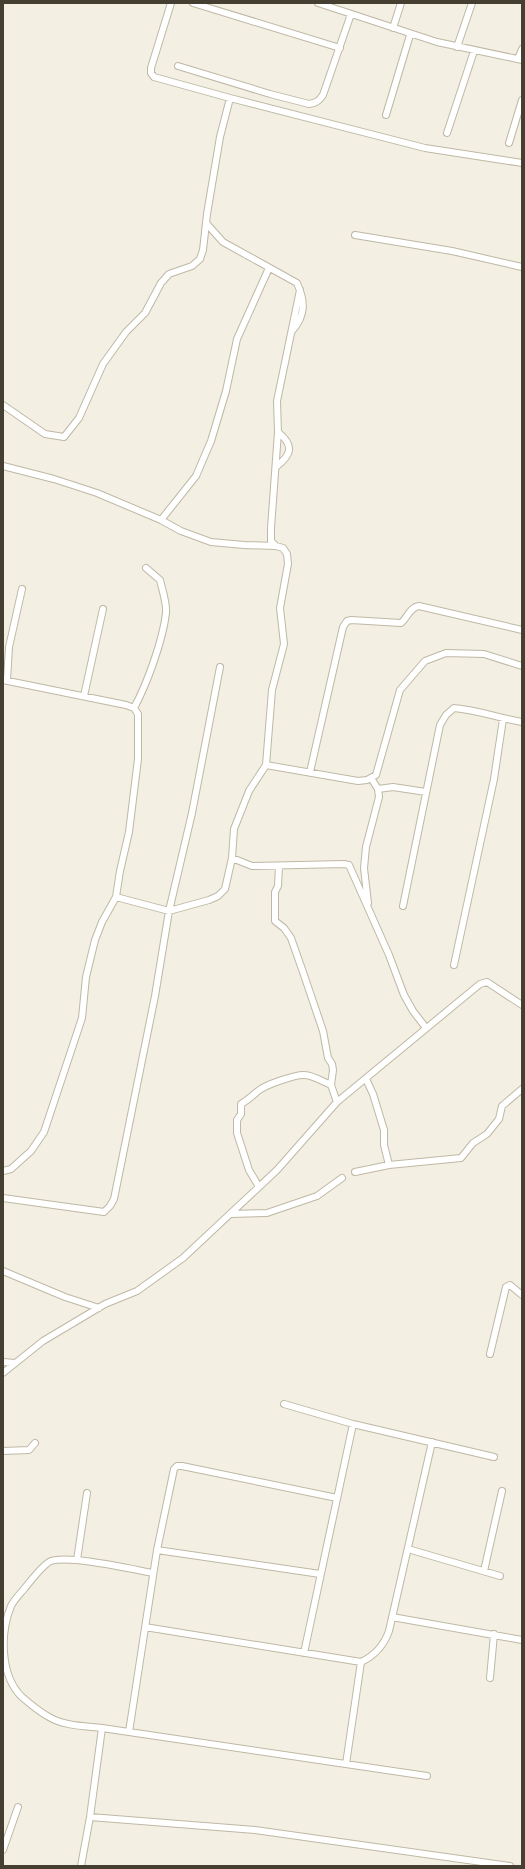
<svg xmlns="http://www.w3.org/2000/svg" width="525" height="1869" font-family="'Noto Sans',sans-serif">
<rect width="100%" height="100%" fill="#f3efe2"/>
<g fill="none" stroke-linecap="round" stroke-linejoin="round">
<!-- minor casing -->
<g stroke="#bfb8a4" stroke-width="8">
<path id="minor" d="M171,3L151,68V73L154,77L230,98L425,148L522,163
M193,3L340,48
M318,3L437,42L522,60
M393,28L401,3
M457,47L472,3
M518,59L522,49
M178,66L270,94L309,104C316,103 319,101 323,95L351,14
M386,115L410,35
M447,133L474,51
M509,143L522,100
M206,223L223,242L297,283C305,301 306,315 292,331
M355,235L452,251L522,267
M3,405L45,434L64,437L79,418L103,364L126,332L145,313L161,283L169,274L192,266L200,259L203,250L207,214L220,137L230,98
M3,466L54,479L97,493L161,520L181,531L211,542L244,545L276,546L283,548L287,554L288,564L280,608L284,644L272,690L266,765L249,791L234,829L232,858L225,889L218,896L209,900L169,911L116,897
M276,467C291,455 295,446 278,432
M161,520L196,476L211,441L226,391L237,339L269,268
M276,546L271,541V528L278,432L277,401L300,290
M3,680L126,705L134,708L138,714V759L129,832L120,871L116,897L102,922L95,940L86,977L82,1018L44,1132L31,1151L11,1169L3,1171
M7,680L9,647L22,589
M84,696L103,609
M134,708C147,684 163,640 166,613C167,603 162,589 160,580L146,568
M266,765L358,781L367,780L376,775L400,690L425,661L446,653L484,654L522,666
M310,772L343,627L347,621L351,620L401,623C408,617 410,607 419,606L522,630
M378,789L393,787L426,792
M232,858L252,866L344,864L349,865L389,955L404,995L413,1011L426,1028
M279,866L278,886L275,892V921L284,928L291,938L304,975L323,1031L328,1058L332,1064L333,1070L331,1085L337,1102
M368,903L364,868L366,847L379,797L378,789L371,778
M403,906L440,725L446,715L454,708C478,710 498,718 522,722
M454,965L494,779L503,719
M366,1079L373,1094L384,1130V1145L389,1165
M355,1172L389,1165L461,1158L473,1143L487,1134L499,1119L502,1106L522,1089
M259,1187L249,1170L237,1133V1120L241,1114V1104C248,1100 252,1096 258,1091C265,1085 296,1074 305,1075C312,1075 324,1082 331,1085
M3,1198L104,1212L110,1206L114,1199L155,996L169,911L192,813L220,667
M231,1214L267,1213L317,1196L342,1178
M3,1271L65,1297L99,1308
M490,1354L506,1287L510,1285L522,1295
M3,1362L15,1363
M3,1373L43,1341L105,1304L137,1291L183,1258L277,1170L337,1102L480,984L487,982L522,1005
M284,1404L353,1424L494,1457
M3,1451L29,1450L35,1443
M408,1549L500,1576
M157,1550L320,1574
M77,1560L87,1493
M484,1571L502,1491
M392,1617L522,1640
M145,1627L361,1662C374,1656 384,1645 389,1631L432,1442
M304,1653L353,1424
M490,1678L494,1634
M102,1728C85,1726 64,1726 49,1717C40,1712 30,1704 22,1697C0,1676 0,1633 11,1606C14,1600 19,1595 24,1589C30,1582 43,1564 51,1561C70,1555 131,1569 153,1573
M129,1732L427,1776
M346,1764L361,1662
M90,1817L255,1830L510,1866
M3,1850L18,1807
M81,1866L90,1817L102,1728L129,1732L157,1550L174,1469L177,1466H182L337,1498"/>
</g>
<!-- minor -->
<use href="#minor" stroke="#fff" stroke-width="6"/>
</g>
<!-- border -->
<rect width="525" height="1869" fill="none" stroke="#453f32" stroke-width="8"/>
</svg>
